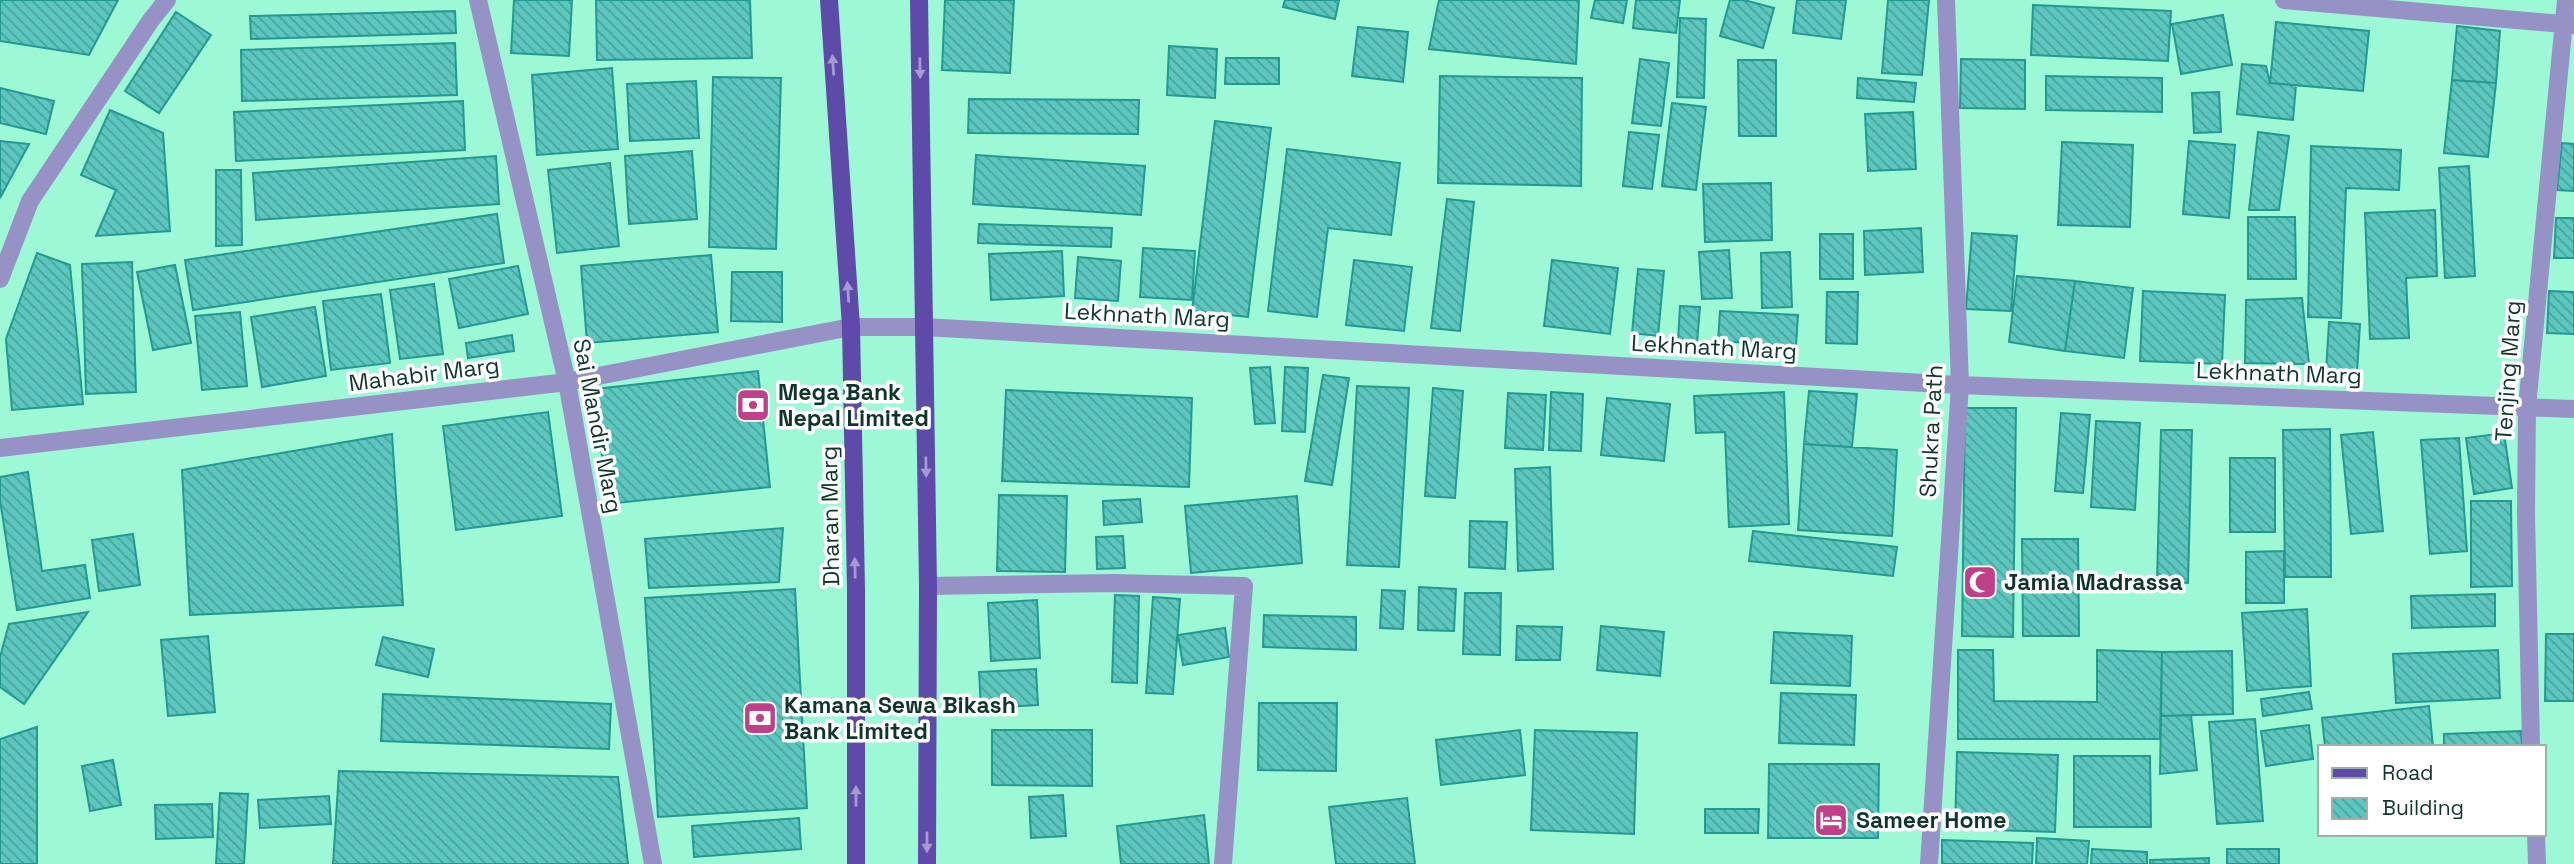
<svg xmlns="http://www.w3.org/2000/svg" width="2574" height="864" font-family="'Space Grotesk',sans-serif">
<defs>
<pattern id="building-back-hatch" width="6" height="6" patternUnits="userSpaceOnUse" patternTransform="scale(1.75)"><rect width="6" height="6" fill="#5cc7bf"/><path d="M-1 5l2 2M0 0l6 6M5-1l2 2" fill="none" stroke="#4aa29b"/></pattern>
</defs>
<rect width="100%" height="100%" fill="#9df8d6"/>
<!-- building -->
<path fill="url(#building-back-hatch)" stroke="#239991" stroke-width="2" d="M0,0H118L89,55L0,41Z
M514,0H572L569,56L511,53Z
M596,0H750L752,58L597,60Z
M945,0H1014L1010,73L942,70Z
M1285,0H1339L1335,19L1283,7Z
M1439,0H1579L1576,64L1429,49Z
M1595,0H1627L1623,23L1591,18Z
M1636,0H1680L1676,33L1633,28Z
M1730,0H1744L1774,8L1763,48L1720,36Z
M1797,0H1846L1841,39L1793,33Z
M1888,0H1929L1922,75L1882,73Z
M2033,5L2171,11L2168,61L2031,55Z
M455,11L456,33L251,39L250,16Z
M176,12L211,35L159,113L125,91Z
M2223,15L2232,65L2181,74L2172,24Z
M1680,18L1706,19L1704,98L1677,97Z
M2276,22L2369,31L2363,91L2270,83Z
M2457,26L2500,31L2496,83L2452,80Z
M1358,27L1408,32L1403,82L1352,76Z
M455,43L457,95L242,101L241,50Z
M1169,46L1217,49L1215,98L1167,95Z
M1226,58H1279V84H1225Z
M1640,59L1669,63L1661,126L1632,123Z
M1961,59L2025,60V109L1960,108Z
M1738,60H1776V136H1739Z
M2242,64L2266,66L2270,83L2296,85L2293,120L2237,114Z
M612,68L618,149L537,155L532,75Z
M1440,76L1582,78L1581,186L1438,183Z
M2046,76L2162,78V112L2046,110Z
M713,77L781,78L776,249L709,247Z
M1858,78L1916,83L1914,102L1857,98Z
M2452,80L2496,83L2488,157L2444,153Z
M696,81L699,138L630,141L627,84Z
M0,88L54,101L46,134L0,123Z
M2219,92L2221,132L2194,133L2192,93Z
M969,99L1139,100L1138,134L968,133Z
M463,101L465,150L236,161L234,112Z
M1672,103L1706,107L1696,190L1662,186Z
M110,110L163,133L170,231L96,236L116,190L81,175Z
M1913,112L1916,169L1868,171L1865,114Z
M1215,121L1271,128L1248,317L1192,311Z
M1629,132L1659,135L1652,189L1623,186Z
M2258,132L2289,136L2279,210H2249Z
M0,141L29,144L0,198Z
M2189,141L2235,145L2229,218L2183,214Z
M2062,142L2133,145L2130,227L2058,225Z
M2562,143L2574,144V191L2557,190Z
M2311,146L2401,150L2399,190L2346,188L2341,318L2308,317Z
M1287,149L1400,163L1391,235L1328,228L1317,317L1268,311Z
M692,151L697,219L629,224L625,156Z
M976,155L1145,166L1141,215L973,204Z
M496,156L499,204L256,220L253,173Z
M610,163L619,246L557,253L548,170Z
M2469,166L2475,276L2445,278L2439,168Z
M216,170H241L242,245L216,246Z
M1771,183L1772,240L1705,242L1703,184Z
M1447,199L1474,202L1460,331L1431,328Z
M2435,210L2437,276L2406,278L2409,338L2370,339L2365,213Z
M497,214L504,263L193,310L185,260Z
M2248,217H2295L2296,279H2248Z
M2556,218H2574V258H2554Z
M979,224L1112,228L1111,247L978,243Z
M1921,228L1923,272L1865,275L1864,231Z
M1972,233L2017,236L2011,311L1966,309Z
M1820,234H1853V279H1820Z
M1143,248L1195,251L1192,300L1140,297Z
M1729,250L1732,298L1702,299L1699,252Z
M1062,251L1064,296L991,300L989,254Z
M1790,252L1792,307L1762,308L1761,253Z
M37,253L70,265L83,404L12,410L6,339Z
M711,255L718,332L587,343L581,266Z
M1078,257L1121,261L1118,301L1075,298Z
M1354,260L1412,267L1404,331L1346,325Z
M1552,260L1618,268L1610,334L1544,326Z
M132,262L136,392L86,394L82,264Z
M175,265L191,343L153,350L137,272Z
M518,266L528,314L459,328L449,279Z
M1638,269L1664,271L1658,336L1632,333Z
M732,272H782V322L731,321Z
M2017,276L2075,281L2065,351L2009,342Z
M2075,281L2133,288L2124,358L2065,351Z
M434,284L443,354L400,359L390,290Z
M2143,291L2225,295L2222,364L2140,361Z
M2549,291L2574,292V334L2547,333Z
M1827,292H1858L1857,344L1826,343Z
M381,294L390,363L331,370L323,301Z
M2302,298L2309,364L2245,363L2246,300Z
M1680,306L1700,307L1697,343L1678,341Z
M315,307L326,376L262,387L251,317Z
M1720,311L1798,315L1796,346L1718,341Z
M240,312L247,386L202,390L195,316Z
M2329,322L2360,324L2357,373L2326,372Z
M512,335L514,351L468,358L466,343Z
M1270,367L1275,423L1255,424L1250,368Z
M1285,367L1308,368L1305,432L1282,431Z
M758,371L770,487L607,504L595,389Z
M1323,375L1349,378L1332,485L1305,481Z
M1357,386L1409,388L1399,567L1347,565Z
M1433,388L1463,391L1455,498L1425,496Z
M1006,390L1192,398L1189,487L1002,481Z
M1809,391L1857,394L1852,447L1804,444Z
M1551,392L1583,394L1581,451L1549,450Z
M1784,392L1789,524L1729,527L1725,432L1696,433L1694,396Z
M1508,393L1546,395L1543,450L1505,448Z
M1607,398L1670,404L1664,461L1601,455Z
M1965,408H2016L2013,637L1962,636Z
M548,412L562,516L456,530L443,426Z
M2061,413L2090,415L2083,493L2055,491Z
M2096,421L2140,423L2135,510L2091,507Z
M2330,429L2331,577H2285L2283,430Z
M2161,430H2192L2188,583L2157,582Z
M2373,432L2383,531L2351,534L2341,435Z
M2504,433L2512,488L2474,494L2466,438Z
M392,434L403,605L190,615L182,470Z
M2459,438L2467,551L2430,554L2421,440Z
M1804,444L1897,450L1892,536L1798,530Z
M2230,458H2275V532H2230Z
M1550,467L1553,569L1518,571L1515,469Z
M28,472L42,571L85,565L90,598L17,610L0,500V477Z
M999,495L1067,496L1065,572L997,571Z
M1297,496L1302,563L1191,573L1185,506Z
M1140,499L1142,522L1104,525L1103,501Z
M2471,501H2511L2512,586L2471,587Z
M1470,521L1507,522L1505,569L1469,567Z
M783,528L779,582L649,588L645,539Z
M1753,531L1897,547L1893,576L1749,561Z
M133,534L140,585L99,591L92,540Z
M1123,536L1125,568L1097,569L1096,537Z
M2022,539H2078L2079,636H2023Z
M2284,551V603H2246V552Z
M1419,587L1456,589L1454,631L1418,630Z
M795,589L807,808L658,817L645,598Z
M1382,590L1405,591L1403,629L1380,628Z
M1465,593H1501L1500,655L1463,654Z
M2495,594V626L2412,628L2411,596Z
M1115,595L1139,596L1137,683L1112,682Z
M1153,597L1180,599L1173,694L1146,693Z
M1037,600L1040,658L991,661L988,603Z
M2307,609L2311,686L2247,691L2242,613Z
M88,612L24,704L0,687V657L9,624Z
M1264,615L1356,617V650L1263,647Z
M1517,626L1562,627L1560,660H1516Z
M1601,626L1664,632L1660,676L1597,670Z
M1225,628L1229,657L1183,665L1178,635Z
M1774,632L1852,636L1850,686L1771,683Z
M2546,634H2574V701H2545Z
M208,636L215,712L168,716L161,640Z
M383,637L434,649L428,677L376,665Z
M1958,650H1993L1994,701L2097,702V650L2162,652L2160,739H1958Z
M2498,650L2500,698L2396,703L2393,654Z
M2232,651L2233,714L2161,716L2162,652Z
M1036,669L1038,705L981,708L979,672Z
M2309,692L2312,709L2263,716L2261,699Z
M1781,693L1856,695L1854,745L1779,743Z
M383,694L611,704L609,749L381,741Z
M1259,703H1337L1336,771L1258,770Z
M2429,706L2433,747H2325L2322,718Z
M2191,715L2197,770L2160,774L2161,716Z
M2255,719L2263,821L2217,824L2209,722Z
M2309,725L2313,759L2266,766L2261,731Z
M37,727V864H0V739Z
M992,730H1092V786L992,785Z
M1520,730L1525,775L1441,785L1436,740Z
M1535,730L1637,733L1634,834L1531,830Z
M2521,731L2522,747H2444V734Z
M1957,752L2058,755L2055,832L1955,829Z
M2074,756H2150L2151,827H2074Z
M113,760L121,805L90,811L82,766Z
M1769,764H1879L1878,838H1768Z
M339,771L618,777L628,864H333Z
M220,793L248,794L244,864H216Z
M1063,795L1066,836L1031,838L1029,797Z
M329,796L331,824L260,828L258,800Z
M1407,798L1415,864H1336L1329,807Z
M212,804L213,837L156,839L155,805Z
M1705,809H1759L1758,833H1705Z
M1204,815L1209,864H1121L1117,826Z
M799,818L801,849L694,857L692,826Z
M2037,838L2089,841L2087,864H2036Z
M1942,840L2033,843L2032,864H1942Z
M2092,849L2147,852V864H2091Z
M2227,849H2279V864H2227Z
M2209,858V864H2150V860Z"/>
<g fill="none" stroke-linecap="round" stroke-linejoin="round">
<!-- minor -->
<path stroke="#9792c6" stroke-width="18" d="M2284,0L2574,25
M0,279L30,201L151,20L167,0
M0,448L567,382L851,327H924L1960,385L2574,409
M928,586L1113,583L1244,586L1223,864
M2531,747L2526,514L2527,407L2566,0
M2536,834L2537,864
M1929,864L1960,385L1946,0"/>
<!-- tertiary -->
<path stroke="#9792c6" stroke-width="18" d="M478,0L567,382L653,864"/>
<!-- primary -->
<path stroke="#5d4aa9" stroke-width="18" d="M829,0L851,327L856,590V864
M919,0L928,586L927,864"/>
</g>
<!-- one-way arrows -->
<defs><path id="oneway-solid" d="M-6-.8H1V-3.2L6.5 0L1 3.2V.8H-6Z" transform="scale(1.75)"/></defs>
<g fill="#a69bd0">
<use href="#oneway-solid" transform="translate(833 65) rotate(-94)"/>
<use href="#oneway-solid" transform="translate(920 68) rotate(89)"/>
<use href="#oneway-solid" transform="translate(848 292) rotate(-94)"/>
<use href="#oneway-solid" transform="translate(926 467) rotate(89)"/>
<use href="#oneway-solid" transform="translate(855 568) rotate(-91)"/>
<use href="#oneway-solid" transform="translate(856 796) rotate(-90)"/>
<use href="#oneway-solid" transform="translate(927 842) rotate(90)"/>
</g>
<!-- icons -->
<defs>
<g id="bank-square" transform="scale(1.75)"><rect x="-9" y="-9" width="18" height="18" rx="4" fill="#c03f8a" stroke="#fff"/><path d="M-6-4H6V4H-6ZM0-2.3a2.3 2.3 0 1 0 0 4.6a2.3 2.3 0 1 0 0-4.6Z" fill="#fff"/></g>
<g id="mosque-square" transform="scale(1.75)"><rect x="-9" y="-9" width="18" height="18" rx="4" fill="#c03f8a" stroke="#fff"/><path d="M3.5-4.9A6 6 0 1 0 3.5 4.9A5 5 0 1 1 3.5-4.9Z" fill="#fff"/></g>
<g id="hotel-square" transform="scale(1.75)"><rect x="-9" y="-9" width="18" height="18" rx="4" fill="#c03f8a" stroke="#fff"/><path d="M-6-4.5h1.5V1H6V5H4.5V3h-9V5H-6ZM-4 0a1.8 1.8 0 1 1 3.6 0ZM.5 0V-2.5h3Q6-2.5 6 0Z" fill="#fff"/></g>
</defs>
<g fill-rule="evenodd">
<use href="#bank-square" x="753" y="405"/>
<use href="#mosque-square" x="1980" y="582"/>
<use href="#bank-square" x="760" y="718"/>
<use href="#hotel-square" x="1831" y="820"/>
</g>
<g text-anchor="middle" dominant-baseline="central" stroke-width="7" stroke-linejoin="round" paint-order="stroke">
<!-- street labels -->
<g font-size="23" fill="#0f362a" stroke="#fff">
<text transform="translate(1147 315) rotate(3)">Lekhnath Marg</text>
<text transform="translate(1714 347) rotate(3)">Lekhnath Marg</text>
<text transform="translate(2508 371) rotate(-86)">Tenjing Marg</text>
<text transform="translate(2279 373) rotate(2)">Lekhnath Marg</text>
<text transform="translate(424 374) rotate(-7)">Mahabir Marg</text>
<text transform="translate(598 426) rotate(79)">Sai Mandir Marg</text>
<text transform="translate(1931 431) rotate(-87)">Shukra Path</text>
<text transform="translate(830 516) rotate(-91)">Dharan Marg</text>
</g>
<!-- poi labels -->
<g font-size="23" font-weight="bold" fill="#0f362a" stroke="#fff" text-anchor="start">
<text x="778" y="392">Mega Bank<tspan x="778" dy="26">Nepal Limited</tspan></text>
<text x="2004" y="582">Jamia Madrassa</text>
<text x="784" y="705">Kamana Sewa Bikash<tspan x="784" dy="26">Bank Limited</tspan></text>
<text x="1856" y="820">Sameer Home</text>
</g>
</g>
<!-- legend -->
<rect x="2318" y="745" width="228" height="91" fill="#ffffff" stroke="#9fafaa" stroke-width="2"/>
<rect x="2332" y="768" width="35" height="10" fill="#5d4aa9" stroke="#9fafaa" stroke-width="2"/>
<text x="2382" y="780" font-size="21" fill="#0f362a">Road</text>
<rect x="2332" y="798" width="35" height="21" fill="url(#building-back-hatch)" stroke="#9fafaa" stroke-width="2"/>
<text x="2382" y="815" font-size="21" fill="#0f362a">Building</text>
</svg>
